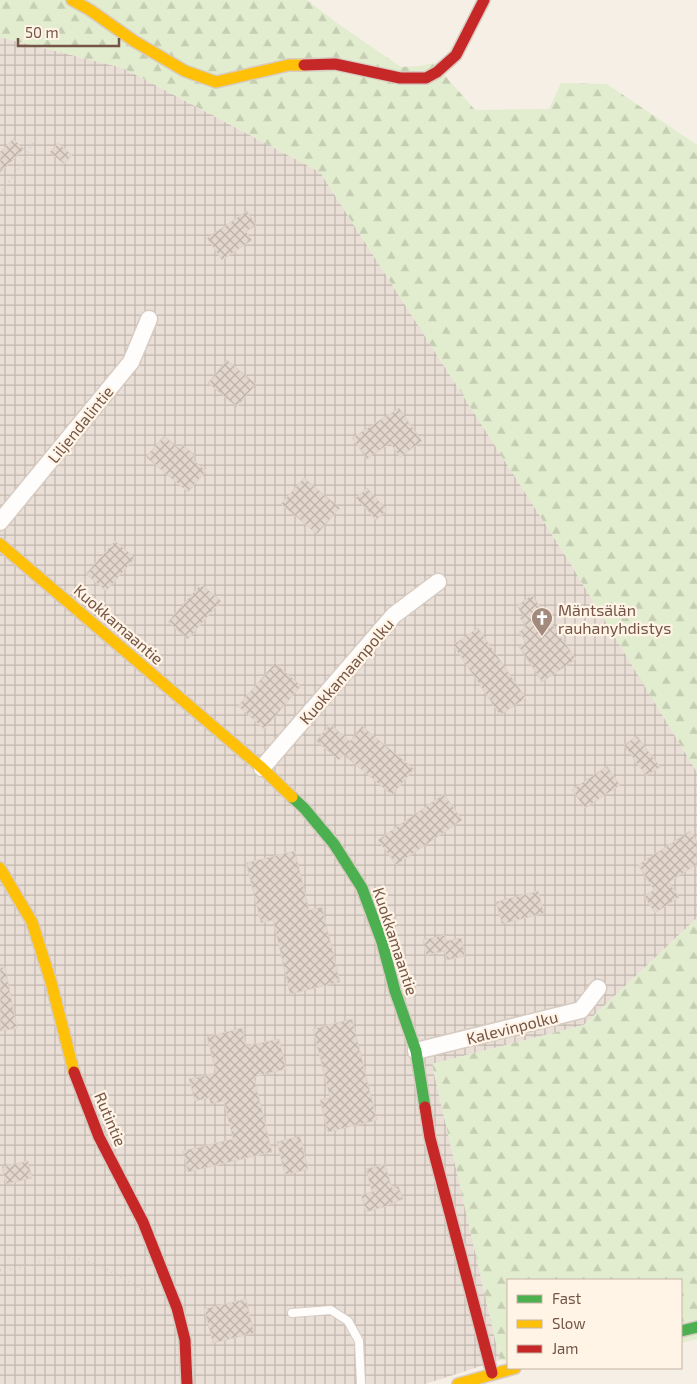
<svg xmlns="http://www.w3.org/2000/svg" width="697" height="1384" font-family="'Exo 2',sans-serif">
<defs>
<pattern id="industrial-grid" width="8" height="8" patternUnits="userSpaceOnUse" patternTransform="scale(1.25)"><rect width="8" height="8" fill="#e9dfd7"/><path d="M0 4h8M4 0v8" fill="none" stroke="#c1b8b0"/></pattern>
<pattern id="forest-firs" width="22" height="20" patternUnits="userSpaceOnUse" patternTransform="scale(1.25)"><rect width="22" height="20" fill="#e2edcf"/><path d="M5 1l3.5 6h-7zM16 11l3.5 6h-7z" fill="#c5cdb3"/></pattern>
<pattern id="building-cross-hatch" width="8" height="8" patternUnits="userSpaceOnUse" patternTransform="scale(1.25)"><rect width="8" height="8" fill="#e3d7cd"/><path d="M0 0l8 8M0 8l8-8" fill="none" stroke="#bdb1a8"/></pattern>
</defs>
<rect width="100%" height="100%" fill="#f6efe5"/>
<!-- industrial -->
<path fill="url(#industrial-grid)" d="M0,37L123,68L320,172L567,558L697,772V918L584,1025L432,1064L500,1360L425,1384H0Z"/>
<!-- forest -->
<path fill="url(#forest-firs)" d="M0,0H307L337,23L401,67L420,66L434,63L475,110L549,109L561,83L607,84L697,145V772L567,558L320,172L123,68L0,37Z
M697,918V1339L681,1343V1280H508V1361L500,1360L432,1064L584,1025Z"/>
<!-- building -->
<path fill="url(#building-cross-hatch)" stroke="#dfd1c8" d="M13,139L24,149L0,173V152Z
M58,143L72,155L64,164L50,152Z
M247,211L256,225L246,232L252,240L222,260L207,238Z
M227,360L256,384L237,407L208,383Z
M399,408L422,441L400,457L390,443L367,459L352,438Z
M164,436L180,449L183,445L195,455L192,459L206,471L188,492L146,457Z
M304,478L340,508L317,534L281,504Z
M367,488L387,510L376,520L356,498Z
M115,541L135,558L106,591L86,574Z
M201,584L221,601L188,639L168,622Z
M532,595L576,659L542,682L519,647L526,643L519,632L526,627L520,618L523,616L517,606Z
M478,628L526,698L500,715L453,645Z
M275,663L301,686L264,729L238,706Z
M330,724L350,741L362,726L414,769L392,795L344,755L339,760L316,741Z
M637,736L660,767L646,776L624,745Z
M607,766L620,785L585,808L572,790Z
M444,794L462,820L396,865L378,840Z
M690,831L697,842V864L669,882L679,897L655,913L644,896L654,890L638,865Z
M295,851L309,910L322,907L340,982L290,994L273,920L261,923L246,863Z
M538,891L544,913L502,924L496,902Z
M445,935L446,941L461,938L465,956L447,960L445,951L426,955L423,940Z
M5,967L17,1028L0,1031V968Z
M352,1019L377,1120L328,1132L320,1100L330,1098L313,1029Z
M242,1028L246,1046L279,1039L286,1069L254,1077L272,1152L188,1172L183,1151L233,1139L224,1101L211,1104L209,1098L195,1101L189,1079L216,1073L207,1037Z
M300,1136L308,1169L285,1175L277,1142Z
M28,1161L32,1178L6,1184L2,1167Z
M385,1164L392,1188L398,1185L403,1199L387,1205V1206L366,1212L361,1195L372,1192L366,1169Z
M246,1299L254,1333L213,1343L204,1309Z"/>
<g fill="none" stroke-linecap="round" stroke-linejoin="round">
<!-- lane casing -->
<g stroke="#d7ccc3" stroke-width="10">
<path id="lane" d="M292,1313L331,1310L348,1321L359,1341L361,1384"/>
</g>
<!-- street casing -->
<g stroke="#d7ccc3" stroke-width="19">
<path id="street" d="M0,522L131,362L149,319
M262,768L394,615L438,582
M416,1051L581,1010L598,988"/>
</g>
<!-- fast casing -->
<g stroke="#d7cbc2" stroke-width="14">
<path id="fast" d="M292,797L304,808L334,844L362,888L382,942L395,991L416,1051L425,1107
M681,1331L697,1327"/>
</g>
<!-- slow casing -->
<g stroke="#d7cbc2" stroke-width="14">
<path id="slow" d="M72,0L90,10L134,41L185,71L216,82L289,65H304
M0,544L262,768L292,797
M0,868L32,922L51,982L74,1072
M458,1384L515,1368"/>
</g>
<!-- jam casing -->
<g stroke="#d7cbc2" stroke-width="14">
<path id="jam" d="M304,65L335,64L400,78H426L437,72L456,55L484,0
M74,1072L99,1137L143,1222L177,1308L185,1340L187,1384
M425,1107L430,1138L492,1373"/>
</g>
<!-- path -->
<path stroke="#d9cfca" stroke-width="2.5" stroke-dasharray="1 4" stroke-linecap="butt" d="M0,194L22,164L33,142
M0,1270C21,1270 40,1260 61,1258C91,1255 128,1282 154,1296"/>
<!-- lane -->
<use href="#lane" stroke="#fefdfb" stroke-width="8"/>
<!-- street -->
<use href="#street" stroke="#fefdfb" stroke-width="16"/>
<!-- fast -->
<use href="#fast" stroke="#4caf50" stroke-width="11"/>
<!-- slow -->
<use href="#slow" stroke="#ffc107" stroke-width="11"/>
<!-- jam -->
<use href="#jam" stroke="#c62828" stroke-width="11"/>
</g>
<!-- icons -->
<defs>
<g id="church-pin" transform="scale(1.125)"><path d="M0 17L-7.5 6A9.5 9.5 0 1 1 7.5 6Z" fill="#a28b7e" stroke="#fff4e6"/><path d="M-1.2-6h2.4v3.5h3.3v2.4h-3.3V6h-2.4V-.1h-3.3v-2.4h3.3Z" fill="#fff"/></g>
</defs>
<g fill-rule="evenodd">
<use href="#church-pin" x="542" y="618"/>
</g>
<g text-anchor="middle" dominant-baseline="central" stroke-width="4.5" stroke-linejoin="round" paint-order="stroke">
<!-- street labels -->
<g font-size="16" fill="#745546" stroke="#fff4e6">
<text transform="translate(80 424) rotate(-51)">Liljendalintie</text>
<text transform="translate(119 624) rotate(41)">Kuokkamaantie</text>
<text transform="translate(346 671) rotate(-49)">Kuokkamaanpolku</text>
<text transform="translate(396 941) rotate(72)">Kuokkamaantie</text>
<text transform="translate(512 1027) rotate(-14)">Kalevinpolku</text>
<text transform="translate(111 1119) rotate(67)">Rutintie</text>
</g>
<!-- poi labels -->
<g font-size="16" fill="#745546" stroke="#fff4e6" text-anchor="start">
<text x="558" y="609">Mäntsälän<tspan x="558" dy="18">rauhanyhdistys</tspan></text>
</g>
</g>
<!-- legend -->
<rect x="507" y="1279" width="175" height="90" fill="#fff4e6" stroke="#c7b4a6"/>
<rect x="517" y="1295" width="25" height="8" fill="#4caf50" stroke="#c7b4a6"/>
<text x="552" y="1304" font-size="15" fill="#745546">Fast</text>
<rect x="517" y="1320" width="25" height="8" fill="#ffc107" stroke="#c7b4a6"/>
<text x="552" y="1329" font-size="15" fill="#745546">Slow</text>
<rect x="517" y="1345" width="25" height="8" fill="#c62828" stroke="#c7b4a6"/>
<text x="552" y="1354" font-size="15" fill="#745546">Jam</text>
<!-- scale -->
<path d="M18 38v8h101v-8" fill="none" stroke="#745546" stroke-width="2.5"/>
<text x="25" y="38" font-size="15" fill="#745546" stroke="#fff4e6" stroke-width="4" paint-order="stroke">50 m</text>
</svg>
